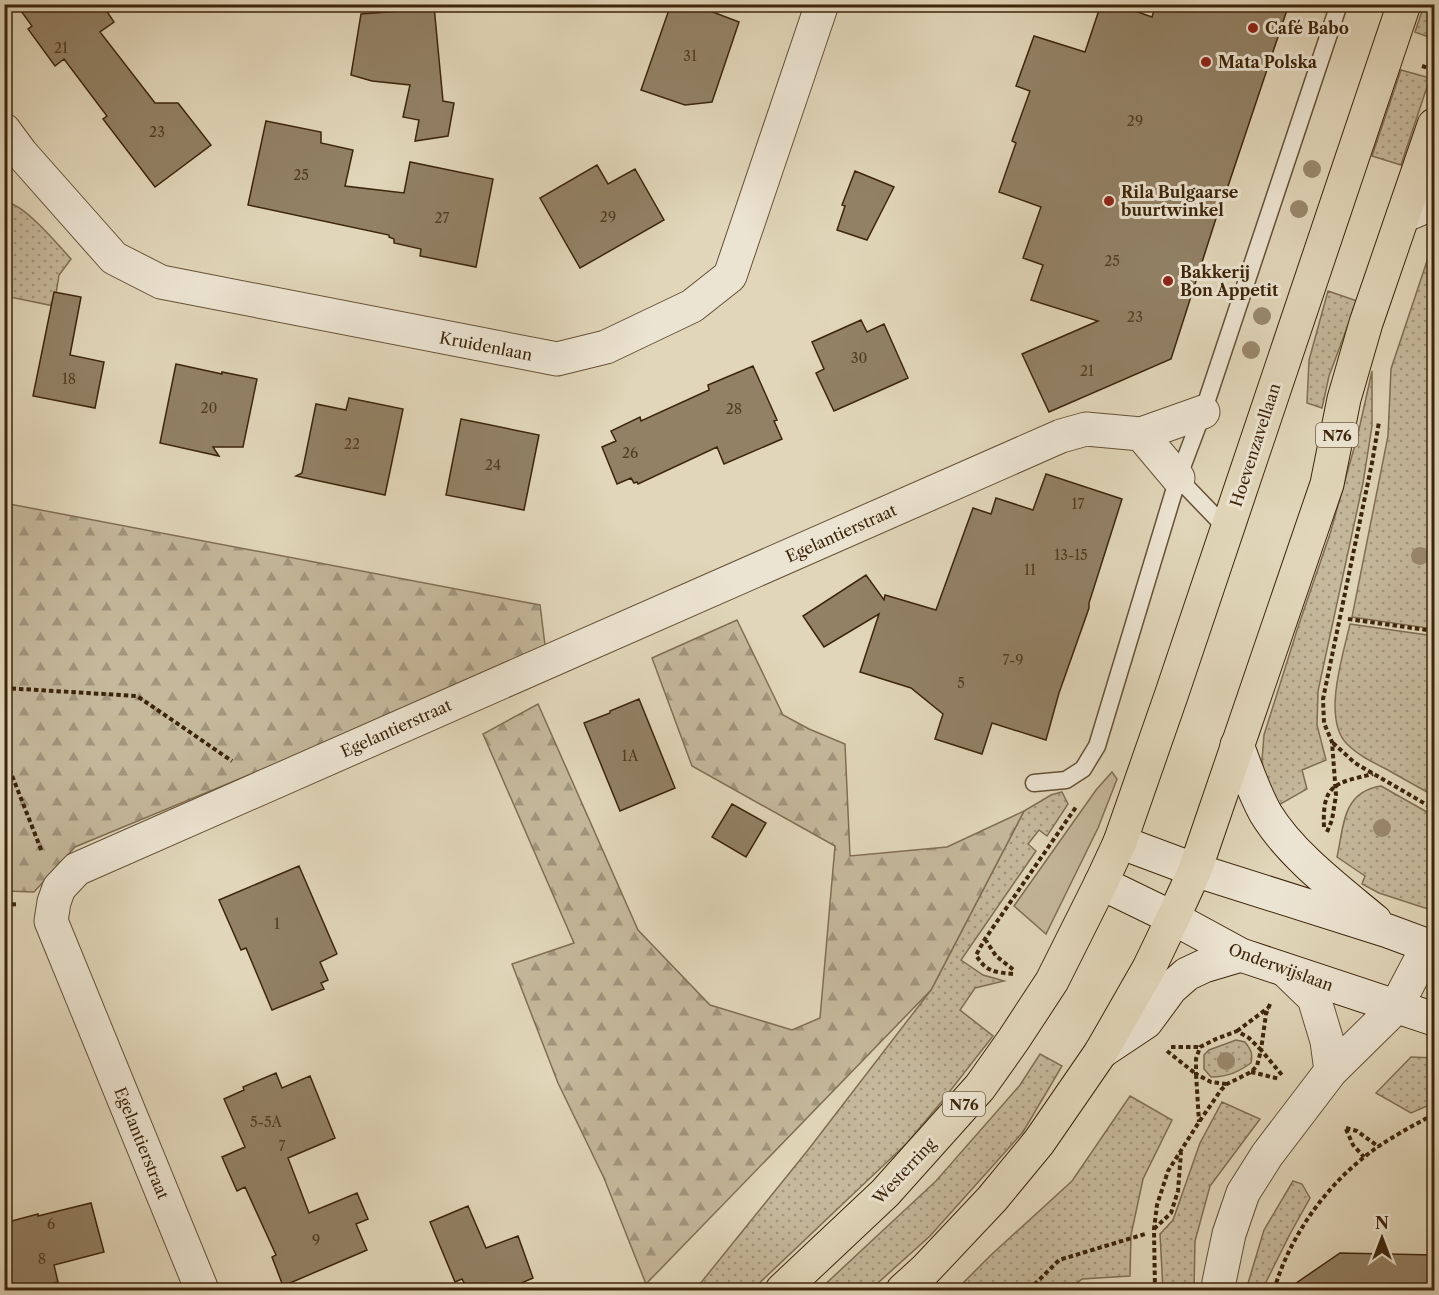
<svg xmlns="http://www.w3.org/2000/svg" width="1439" height="1295" font-family="'Libre Caslon Text',serif">
<defs>
<pattern id="grass-dots" width="8" height="8" patternUnits="userSpaceOnUse" patternTransform="scale(1.5)"><rect width="8" height="8" fill="#c5b89b"/><path d="M2 2h.1M6 6h.1" fill="none" stroke="#a1957d" stroke-width="1.8" stroke-linecap="round"/></pattern>
<pattern id="forest-firs" width="22" height="20" patternUnits="userSpaceOnUse" patternTransform="scale(1.5)"><rect width="22" height="20" fill="#c5b89b"/><path d="M5 1l3.5 6h-7zM16 11l3.5 6h-7z" fill="#a1957d"/></pattern>
</defs>
<rect width="100%" height="100%" fill="#e1d6b9"/>
<filter id="stains"><feTurbulence type="fractalNoise" baseFrequency=".00333" numOctaves="4"/><feColorMatrix values="0 0 0 0 .2 0 0 0 0 .09 0 0 0 0 .02 0 0 0 .5 -.17"/></filter>
<radialGradient id="worn" r=".72"><stop offset=".6" stop-color="#630" stop-opacity="0"/><stop offset="1" stop-color="#630" stop-opacity=".3"/></radialGradient>
<!-- grass -->
<path fill="url(#grass-dots)" stroke="#816e52" stroke-width="1.5" d="M1424,5H1434V39L1415,32Z
M1401,70L1430,78L1401,165L1372,156Z
M4,202C22,201 58,245 71,259L59,275L54,306L5,296Z
M1434,240V629L1352,617L1388,436L1391,369Z
M1328,291L1357,301L1329,376L1322,408L1307,403L1309,360Z
M1372,371V426L1363,483L1318,691L1317,725L1326,760L1302,770L1307,789L1277,806L1264,774L1262,760L1264,735L1298,627L1330,534L1358,434Z
M1350,624L1434,636V796C1418,787 1402,778 1386,769C1372,762 1358,755 1347,744C1322,719 1343,655 1350,624Z
M1381,786L1434,816V911L1379,893L1362,884L1365,876L1337,857C1344,826 1342,792 1381,786Z
M1062,792L1068,804L1047,836L1039,830L1028,844L1036,851L961,960L983,975L1004,981L975,988L960,1010L993,1036L943,1100L907,1143L752,1290H695L808,1150L931,990L1024,811L1051,795Z
M1236,1040L1245,1042C1251,1050 1253,1053 1251,1063C1238,1072 1228,1077 1211,1077L1204,1069V1055L1209,1050Z
M1040,1054L1062,1066L1023,1132L930,1236L870,1290H819L936,1181L1020,1085Z
M1411,1057L1434,1058V1103L1411,1113L1376,1093Z
M1130,1096L1172,1120L1143,1179L1131,1235L1130,1276L1082,1279L1069,1290H956L991,1255L1072,1181Z
M1222,1102L1260,1119L1210,1186L1195,1241L1194,1290H1163L1160,1234L1173,1220L1200,1143Z
M1293,1181L1302,1184L1310,1198L1290,1234L1266,1282L1265,1290H1246L1264,1230Z"/>
<!-- forest -->
<path fill="url(#forest-firs)" stroke="#816e52" stroke-width="1.5" d="M4,503L540,605L545,645L379,721L75,847L34,892L5,891Z
M737,620L783,715L809,729L845,744L850,856L947,847L1024,811L931,990L646,1284L604,1178L558,1083L512,964L574,943L483,734L538,704L638,930L710,1005L792,1030L820,1018L835,846L692,766L652,658Z"/>
<!-- garden -->
<path fill="#c5b89b" stroke="#816e52" stroke-width="1.5" d="M1112,772L1117,779L1098,828L1046,934L1014,906L1096,790Z"/>
<!-- building -->
<path fill="#928165" stroke="#3d250a" stroke-width="1.5" d="M16,4H102L114,22L100,32L155,103H178L211,145L155,187L103,119L107,116L64,59L55,66L28,29L32,26Z
M671,4H692L739,22L712,102L685,105L641,90Z
M1101,4H1115L1152,17L1156,4H1289L1220,210L1219,209L1171,359L1049,412L1022,354L1098,321L1031,300L1043,265L1023,258L1041,207L999,192L1016,143L1012,141L1030,91L1016,86L1034,36L1085,52Z
M427,6H434L443,101L454,103L448,136L415,141L419,120L403,117L410,85L372,81L351,75L361,14L426,9Z
M266,121L321,132V143L353,150L345,186L404,193L410,162L493,179L476,267L420,256L421,249L394,243V239L389,237V235L248,205Z
M597,165L608,184L635,169L664,220L580,268L540,198Z
M855,171L894,187L867,240L837,230L845,206L842,205Z
M54,292L81,297L70,355L104,362L95,408L33,396Z
M861,320L867,332L884,324L908,378L834,411L816,373L824,369L812,342Z
M176,364L222,374V372L257,379L243,447H213L219,456L160,443Z
M753,366L777,420L774,421L782,439L724,464L717,447L638,484L637,482L634,483L631,478L617,484L602,447L616,441L611,431L640,417L641,421L709,390L708,385Z
M349,398L403,409L385,495L296,476L302,473L316,404L346,410Z
M461,419L539,435L524,510L446,495Z
M1046,474L1122,499L1089,603V608L1059,693L1046,740L992,723L982,754L935,739L943,714L911,688L860,672L879,614L824,647L803,616L866,575L884,600L885,595L936,610L973,508L991,514L996,498L1033,510Z
M639,699L675,788L620,811L584,723L610,713V711Z
M732,804L766,823L746,857L712,837Z
M299,866L337,954L320,962L328,980L321,983L324,989L272,1010L246,948L241,950L219,900Z
M276,1073L282,1088L310,1076L335,1138L288,1158L309,1213L357,1193L368,1219L356,1224L367,1250L283,1286L272,1257L276,1255L245,1187L237,1191L222,1157L245,1147L224,1099L244,1090L243,1087Z
M91,1203L104,1252L54,1265L58,1282L27,1290H4V1223L38,1214V1216Z
M468,1206L486,1248L518,1236L533,1278L505,1290H468L462,1279L455,1282L430,1222Z
M1340,1253L1434,1255V1290H1286Z"/>
<g fill="none" stroke-linecap="round" stroke-linejoin="round">
<!-- service casing -->
<g stroke="#665136" stroke-width="19">
<path id="service" d="M1178,478L1227,529
M1034,783L1066,780L1083,769L1097,746L1178,478L1203,412L1339,4"/>
</g>
<!-- minor casing -->
<g stroke="#665136" stroke-width="35">
<path id="minor" d="M4,130L21,153L114,258L161,282L557,359L606,347L692,306L730,276L822,4
M1403,216L1434,203
M1141,434L1178,478
M202,1290L51,921L54,902L59,888L77,869L1061,436L1086,429L1141,434L1203,412"/>
</g>
<!-- tertiary casing -->
<g stroke="#665136" stroke-width="35">
<path id="tertiary" d="M1285,970L1314,998L1327,1041L1331,1071
M1218,1290L1219,1282L1229,1234L1243,1193L1267,1155L1331,1071L1396,1007L1428,946"/>
</g>
<!-- secondary casing -->
<g stroke="#3d250a" stroke-width="35">
<path id="secondary" d="M1237,745C1246,768 1254,793 1266,814C1291,855 1338,890 1375,921
M1120,842L1195,870L1388,931L1434,948
M1101,883L1173,918L1241,955L1434,1019
M1101,1052L1146,1022L1171,988L1187,974L1204,966L1241,955"/>
</g>
<!-- primary casing -->
<g stroke="#3d250a" stroke-width="35">
<path id="primary" d="M1101,883L1120,842L1172,693L1404,4
M1173,918L1195,870L1327,484L1344,399L1366,323L1434,125"/>
</g>
<!-- trunk casing -->
<g stroke="#3d250a" stroke-width="35">
<path id="trunk" d="M782,1290L885,1193L980,1087L1014,1039L1052,981L1101,883
M903,1290L925,1270L992,1199L1039,1142L1101,1052L1149,968L1173,918"/>
</g>
<!-- path -->
<path stroke="#3d250a" stroke-width="4" stroke-dasharray="4.5 3" stroke-linecap="butt" d="M1422,66L1434,70
M1348,619L1434,631
M4,688L137,696L232,761
M1333,743L1355,763L1434,809
M4,755L42,852
M1324,827C1322,784 1335,783 1373,774
M1327,832L1332,820L1336,795L1332,742L1324,723L1323,699L1372,463L1379,422
M4,905L19,904
M985,939L996,956L1015,971
M1013,974C994,972 986,972 976,955L985,939L1076,807
M1270,1004L1266,1014L1261,1050L1282,1075
M1237,1031L1268,1008
M1171,1047H1200
M1167,1051L1196,1074L1199,1122
M1251,1072L1280,1079
M1346,1128L1357,1131L1379,1147
M1346,1129L1353,1145L1364,1157
M1154,1229L1171,1213L1178,1191L1181,1152
M1029,1290L1059,1260L1145,1234
M1104,1290L1143,1287
M1155,1290L1154,1229L1157,1205L1168,1171L1199,1122L1221,1090L1227,1084L1251,1072L1257,1066L1261,1050L1249,1038L1237,1031L1216,1039L1200,1047L1196,1059V1074L1211,1082L1227,1084
M1274,1290C1289,1239 1322,1191 1363,1158C1385,1140 1411,1127 1434,1114"/>
<!-- service -->
<use href="#service" stroke="#ece4d2" stroke-width="16"/>
<!-- minor -->
<use href="#minor" stroke="#ece4d2" stroke-width="33"/>
<!-- tertiary -->
<use href="#tertiary" stroke="#ece4d2" stroke-width="33"/>
<!-- secondary -->
<use href="#secondary" stroke="#ece4d2" stroke-width="33"/>
<!-- primary -->
<use href="#primary" stroke="#e1d6b9" stroke-width="33"/>
<!-- trunk -->
<use href="#trunk" stroke="#e1d6b9" stroke-width="33"/>
</g>
<!-- trees -->
<g fill="#9a896d">
<circle cx="1312" cy="169" r="9"/>
<circle cx="1299" cy="209" r="9"/>
<circle cx="1262" cy="316" r="9"/>
<circle cx="1251" cy="350" r="9"/>
<circle cx="1420" cy="556" r="9"/>
<circle cx="1382" cy="828" r="9"/>
<circle cx="1226" cy="1061" r="9"/>
</g>
<!-- markers -->
<g fill="#8f2418" stroke="#ece4d2" stroke-width="2">
<circle cx="1253" cy="28" r="6"/>
<circle cx="1206" cy="62" r="6"/>
<circle cx="1109" cy="201" r="6"/>
<circle cx="1168" cy="281" r="6"/>
</g>
<g text-anchor="middle" dominant-baseline="central" stroke-width="6" stroke-linejoin="round" paint-order="stroke">
<!-- number labels -->
<g font-size="14" fill="#523c21">
<text x="61" y="48">21</text>
<text x="690" y="56">31</text>
<text x="1135" y="121">29</text>
<text x="157" y="132">23</text>
<text x="301" y="175">25</text>
<text x="608" y="217">29</text>
<text x="442" y="218">27</text>
<text x="1112" y="261">25</text>
<text x="1135" y="317">23</text>
<text x="859" y="358">30</text>
<text x="1087" y="371">21</text>
<text x="69" y="379">18</text>
<text x="209" y="408">20</text>
<text x="734" y="409">28</text>
<text x="352" y="444">22</text>
<text x="630" y="453">26</text>
<text x="493" y="465">24</text>
<text x="1078" y="504">17</text>
<text x="1071" y="555">13-15</text>
<text x="1030" y="570">11</text>
<text x="1013" y="660">7-9</text>
<text x="961" y="683">5</text>
<text x="630" y="756">1A</text>
<text x="277" y="924">1</text>
<text x="266" y="1122">5-5A</text>
<text x="282" y="1146">7</text>
<text x="51" y="1224">6</text>
<text x="316" y="1240">9</text>
<text x="42" y="1259">8</text>
</g>
<!-- shield labels -->
<g fill="#ece4d2" stroke="#725e46" stroke-width="1.5">
<rect x="1316" y="423" width="42" height="24" rx="4.5"/>
<rect x="943" y="1092" width="42" height="24" rx="4.5"/>
</g>
<g font-size="15" font-weight="bold" fill="#3d250a">
<text x="1337" y="435">N76</text>
<text x="964" y="1104">N76</text>
</g>
<!-- poi labels -->
<g font-size="16" font-weight="bold" fill="#3d250a" stroke="#ece4d2" text-anchor="start">
<text x="1265" y="28">Café Babo</text>
<text x="1218" y="62">Mata Polska</text>
<text x="1121" y="192">Rila Bulgaarse<tspan x="1121" dy="18">buurtwinkel</tspan></text>
<text x="1180" y="272">Bakkerij<tspan x="1180" dy="18">Bon Appetit</tspan></text>
</g>
<!-- street labels -->
<g font-size="16" fill="#3d250a" stroke="#ece4d2">
<text transform="translate(486 346) rotate(11)">Kruidenlaan</text>
<text transform="translate(1255 445) rotate(-72)">Hoevenzavellaan</text>
<text transform="translate(841 533) rotate(-24)">Egelantierstraat</text>
<text transform="translate(396 728) rotate(-24)">Egelantierstraat</text>
<text transform="translate(1281 967) rotate(20)">Onderwijslaan</text>
<text transform="translate(142 1143) rotate(68)">Egelantierstraat</text>
<text transform="translate(904 1171) rotate(-47)">Westerring</text>
</g>
</g>
<!-- margin -->
<rect width="1439" height="1295" fill="none" stroke="#e1d6b9" stroke-width="24"/>
<rect x="6" y="6" width="1427" height="1283" fill="none" stroke="#3d250a" stroke-width="3"/>
<rect x="12" y="12" width="1415" height="1271" fill="none" stroke="#3d250a" stroke-width="1.5"/>
<!-- north arrow -->
<g transform="translate(1382 1238)" stroke="#ece4d2" stroke-width="4.5" paint-order="stroke">
<path d="M0-4.5L10 22L0 15L-10 22Z" fill="#3d250a"/>
<text y="-9" font-size="16" font-weight="bold" text-anchor="middle" fill="#3d250a">N</text>
</g>
<rect width="100%" height="100%" filter="url(#stains)"/>
<rect width="100%" height="100%" fill="url(#worn)"/>
</svg>
